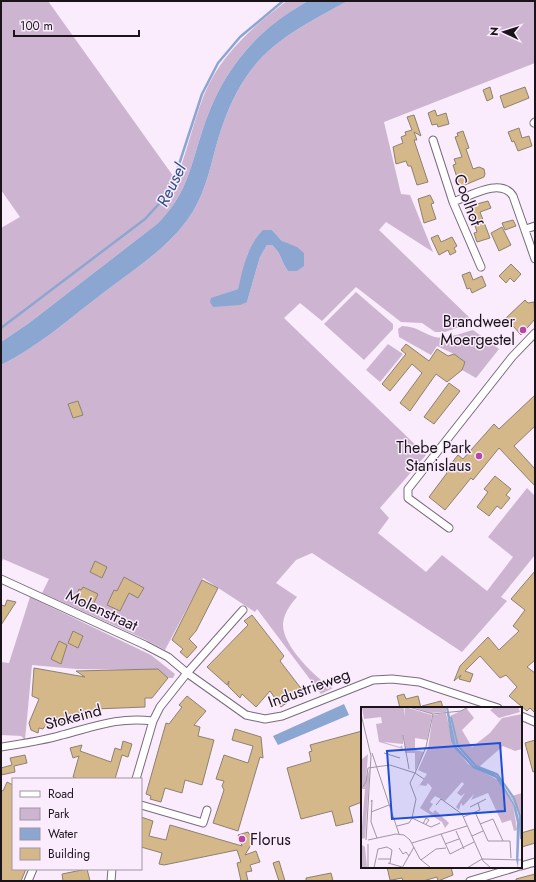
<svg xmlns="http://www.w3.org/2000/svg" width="536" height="882" font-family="Jost,sans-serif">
<rect width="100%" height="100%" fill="#faebfd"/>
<!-- green -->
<path fill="#cdb5d1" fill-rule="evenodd" d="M1,1H48L176,180C187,152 193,123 204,95C220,56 251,28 284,3L288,1H308C253,31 219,75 201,135C189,172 186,195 157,224L29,323L1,342V228L20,217L1,190Z
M348,1H535V63L384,122L401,194L410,195L433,252L386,222L379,230L474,322L445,332H435L422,323L401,322L356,287L322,321L300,303L284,318L426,455L380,508L389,518L378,533L426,572L442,555L487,591L513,557L488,537L527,488L535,496V555L501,597L507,601L462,652L312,553L296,560L276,583L297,597C290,605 284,613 283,624C282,645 316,679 333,688L321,694L257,609L255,612L203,578L165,650L142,638L42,593L49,579L3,559L1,564V365C36,348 67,321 98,297C130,272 170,248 192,213C208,188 212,157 221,130C246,55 282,36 348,1ZM272,230L282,241L287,244L288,271C280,260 282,254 272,245H267L260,257L247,302L224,294L238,289L248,253Z
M356,292L393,324V329L364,360L324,324Z
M402,326C417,327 419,331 432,336C443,341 461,333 473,330L499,349L476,378L462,370L465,362L454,354L437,346L431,355L399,337L398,329Z
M388,344L403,354L380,382L366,370Z
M30,597L151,655L175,674L173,678H143V670L76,669L32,665L25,740L21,736L1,735V662L9,663Z"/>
<!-- water -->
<path fill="#8ba7d1" d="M308,1H348C282,36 246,55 221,130C212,157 208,188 192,213C170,248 130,272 98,297C67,321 36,348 1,365V342L29,323L157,224C186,195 189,172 201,135C219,75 253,31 308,1Z
M263,230H272L282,241L297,247L304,253V266L297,271H288C280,260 282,254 272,245H267L260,257L247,302L240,305L213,307L210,302L211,298L238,289C243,268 247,246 263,230Z
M344,704L349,715L278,745L273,736Z"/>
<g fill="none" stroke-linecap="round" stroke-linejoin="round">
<!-- stream -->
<path stroke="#8ba7d1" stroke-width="2.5" d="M1,328L145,219L170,192L202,94L218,63L240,37L283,1"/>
</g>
<!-- building -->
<path fill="#d5b88a" stroke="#8c816f" d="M490,87L493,98L487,101L483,90Z
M525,87L529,98L504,108L500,96Z
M435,110L437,116L446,113L449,124L438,127L437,124L432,125L428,113Z
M414,115L421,136L414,132L417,140H414L428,182L417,185L411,166H408L406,161L396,164L393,147L403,143L401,137L406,135L405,132L412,130L407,117Z
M519,128L522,138L529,136L532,146L518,151L514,141L512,142L508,132Z
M463,131L469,148L466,149L473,169L479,167L484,169L485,174L484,177L460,187L453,165L456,164L454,159L462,157L455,137L458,136L457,133Z
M430,195L434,203L431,204L436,219L424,223L418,199Z
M488,201L491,208L480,212L490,238L477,242L474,233L477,232L469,206Z
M513,220L516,226L505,230L502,223Z
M502,227L511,245L499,251L491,233Z
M438,235L441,242L452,237L457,246L454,248L456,252L450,255L448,250L439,255L431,238Z
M511,264L521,274L514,282L510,278L506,283L499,276Z
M470,272L473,280L482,276L486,286L472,293L470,288L467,289L462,275Z
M525,300L528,303L534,302L535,319L521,335L506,318Z
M406,344L429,361L437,349L448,356L454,354L465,362L462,370L447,382L436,374L410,411L400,403L422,373L412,364L390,391L382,384L405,355L406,354L401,350Z
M449,383L460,391L434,424L424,417Z
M535,395V426L514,446L535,469V486L499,448L473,480L471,478L445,510L429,497L447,473L445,471L458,455L463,459L494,424L499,429Z
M78,401L83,415L73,418L68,404Z
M495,476L511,489L506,495L510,498L501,509L497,506L489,516L477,507L488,492L484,489Z
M95,561L107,567L102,578L90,572Z
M535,571V660L527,667L535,673V713L530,708L527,711L509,696L517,687L506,675L500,678L480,656L465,671L473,674L470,682L459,679L461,675L454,681L460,666L488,637L499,650L519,631L513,626L525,610L511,599Z
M124,577L144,588L138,598L129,593L120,611L107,605L114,590L117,591Z
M202,580L218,588L196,631L189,639L197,647L187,658L180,652L183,649L172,640Z
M83,587L98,594L92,607L75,599L79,589L81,590Z
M7,600L16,602L1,625V605L5,606Z
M252,615L284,656L280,661L303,691L281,707L270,691L256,707L242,694L240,698L228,686L229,681L227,685L207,667L248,625L244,621Z
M73,631L83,636L78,648L68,643Z
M59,641L67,645L61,664L51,659Z
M34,668L85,677L76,671L158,669L168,678L152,698H145V707L95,709V716L63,724V722L44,727L43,729L39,728L38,733L31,730L29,723L39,699L32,696Z
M404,694L406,699L418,696L421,708H400L397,696Z
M187,696L206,711L194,725L200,727L198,736L214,740L202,785L185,780L182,793L165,788L161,802L150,799L151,796L146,794L166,723L169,724L182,707L179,705Z
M441,701L443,708H422V706Z
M235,729L261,737L263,758L260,757L238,831L213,823L224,790L222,786L224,781L216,779L224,755L248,763L253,746L232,740Z
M362,731V802L349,807L353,822L336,826L332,811L301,819L287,768L311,761L309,752L312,751L310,745Z
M535,740V771L533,772L525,743Z
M123,741L132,744L128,757L122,755L115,779H77L73,777L79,756L73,758L70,748L82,745L80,751L111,762L115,748L121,750Z
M25,755L27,763L14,766L15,772L1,775V768L12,765L10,758Z
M7,782L13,785V869H26L21,881H1V790L3,791Z
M141,817L153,821L149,836L166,840L170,825L242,846L238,835L248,832L249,834L255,838L245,855L256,851L260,862L250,865L252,871L246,872L248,881H241L237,863L241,862L237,850L164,865L159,864L162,853L141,847Z
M535,829V843L522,847L521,833Z
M279,861L285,881H279L273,863Z
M387,867H451L453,875L438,881L437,877L423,881H403L402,878L392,880H390Z
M87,869L90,881H63L62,874Z
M331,873L333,881H306V878Z
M535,874V881H516V879Z"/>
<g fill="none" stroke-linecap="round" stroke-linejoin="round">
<!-- minor casing -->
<g stroke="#796c7c" stroke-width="9">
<path id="minor" d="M534,123L535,122
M433,140L453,202L481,267
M453,202C470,196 501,177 513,196L535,259
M526,229L535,226
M449,528L408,498V489L512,357L535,333
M1,579L145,645L168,657L187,673L243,610
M521,716L535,722
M1,747C21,744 42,741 62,735C97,726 117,717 153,721
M136,779L153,721L160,707L187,673L246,715L265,719L282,716L373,680L392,679L419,682L498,708
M141,805L203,823L207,810
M521,866L535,862
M28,881L33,869
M111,881L112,869
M470,881L517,867"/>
</g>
<!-- minor -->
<use href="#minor" stroke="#fff" stroke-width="7"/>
</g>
<!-- markers -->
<g fill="#b747a4" stroke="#faebfd" stroke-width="1.5">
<circle cx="523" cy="330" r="4"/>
<circle cx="479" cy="456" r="4"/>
<circle cx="242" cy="839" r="4"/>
</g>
<g text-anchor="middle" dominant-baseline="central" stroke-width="3" stroke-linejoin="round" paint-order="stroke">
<!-- street labels -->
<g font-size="16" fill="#1a141a" stroke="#faebfd">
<text transform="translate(468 200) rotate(70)">Coolhof</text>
<text transform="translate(102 610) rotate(25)">Molenstraat</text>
<text transform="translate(309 688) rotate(-20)">Industrieweg</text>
<text transform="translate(73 717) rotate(-15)">Stokeind</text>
</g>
<!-- poi labels -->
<g font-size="16" fill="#1a141a" stroke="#faebfd" text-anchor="end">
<text x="515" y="321">Brandweer<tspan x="515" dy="18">Moergestel</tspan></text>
<text x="471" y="447">Thebe Park<tspan x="471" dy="18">Stanislaus</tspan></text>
<text x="250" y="839" text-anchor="start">Florus</text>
</g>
<!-- water labels -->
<g font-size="17" font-style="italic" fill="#2f5289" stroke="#faebfd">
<text transform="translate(171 185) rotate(-64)">Reusel</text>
</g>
</g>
<!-- overview -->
<g transform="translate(361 707)">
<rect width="161" height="161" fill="#faebfd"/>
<path d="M4,0H43L44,10V0L71,8L66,33L54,31V43L63,45L54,64V46H44L43,27L42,37L22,35L39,40L41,38L42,42L18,35L15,17L21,16L20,10L3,12L1,1ZM51,0H85V5L69,6ZM108,0L106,2L113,11L101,23L111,40L129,26L141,11L161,7V42L154,44L142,39L118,60L136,67L151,89L161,86L160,133L157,104L141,74L131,65L113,59L94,37L89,9ZM134,0H157L159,5L138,11L129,3ZM85,6L93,40L107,57L137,73L152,98L156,123L153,124L150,113L141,116L127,86L110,93L113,87L102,99L100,96L98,103L95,100L104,86L100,89L96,86L103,77L101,75L84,94L74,89L69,95L72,97L68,103L72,106L74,103L88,116L84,121L81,115L59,101L71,81L67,76L65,79L59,78L54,85L66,67L57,63L67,41L72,8ZM7,47L5,74L0,81V53ZM9,61L4,131L0,132L4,82H1ZM1,138L4,140L6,161H0Z" fill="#cdb5d1"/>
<path d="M85,0H87L95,39L113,59L131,65L139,72L155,100L159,117L157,161L155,152L156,116L152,98L135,71L112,61L94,42L90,34Z" fill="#8ba7d1"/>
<path fill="none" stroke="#8ba7d1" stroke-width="2" d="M90,10L97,39L115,59L136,67L153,91L159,109L160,132"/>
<path fill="none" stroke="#a095a2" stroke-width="1" d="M48,0L72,7L100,4L107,0M0,7L10,49L5,133M42,28L48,62M11,46L38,127M23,46L39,51M63,72L54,66L65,40L72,7M0,82L5,75L7,61L29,58L54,66L49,76L55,92L51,111L48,116L36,119M10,95L11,93L10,115L16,131M75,98L80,92L101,107L122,154L130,161M109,100L125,92M10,105L28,98M114,105L127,134H149L150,151M102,110L119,103L117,96M51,111L70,120L79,116M62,117L65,111L68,113L65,117M119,117L132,112L142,134M95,124L103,142M80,127L89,147L113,135M111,129L122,124M7,133L35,127L43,128L49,133L59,152L70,161M51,136L106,119M7,137V161M84,137L98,132M26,140L31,143L29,156M38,141L42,147L45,145L48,149M17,152H30M60,153L75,142L85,141M27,156L41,160M13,161L17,142L26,140M41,161L53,140M106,161L121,152L161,153"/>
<path fill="#1d4ed8" fill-opacity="0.15" stroke="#1d4ed8" stroke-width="2" d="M139,36L144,104L31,112L26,44Z"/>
<rect width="161" height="161" fill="none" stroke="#1a141a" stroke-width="2"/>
</g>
<!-- border -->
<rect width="536" height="882" fill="none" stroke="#1a141a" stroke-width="4"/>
<!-- legend -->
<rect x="12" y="778" width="130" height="92" fill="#faebfd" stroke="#a095a2"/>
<rect x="20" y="791" width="20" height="6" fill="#ffffff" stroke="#a095a2"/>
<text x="48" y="798" font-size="12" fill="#1a141a">Road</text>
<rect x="20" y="808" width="20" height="12" fill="#cdb5d1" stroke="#a095a2"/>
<text x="48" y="818" font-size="12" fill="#1a141a">Park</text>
<rect x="20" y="828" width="20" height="12" fill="#8ba7d1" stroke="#a095a2"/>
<text x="48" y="838" font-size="12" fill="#1a141a">Water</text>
<rect x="20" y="848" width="20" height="12" fill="#d5b88a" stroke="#a095a2"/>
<text x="48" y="858" font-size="12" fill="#1a141a">Building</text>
<!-- north arrow -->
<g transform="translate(504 32) rotate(274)" stroke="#faebfd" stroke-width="3" paint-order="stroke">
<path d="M0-3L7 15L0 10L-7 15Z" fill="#1a141a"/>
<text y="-6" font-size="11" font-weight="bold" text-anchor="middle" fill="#1a141a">N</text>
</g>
<!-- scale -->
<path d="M14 30v6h125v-6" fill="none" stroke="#1a141a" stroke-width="2"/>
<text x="20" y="30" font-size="12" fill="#1a141a" stroke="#faebfd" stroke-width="3" paint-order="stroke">100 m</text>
</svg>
